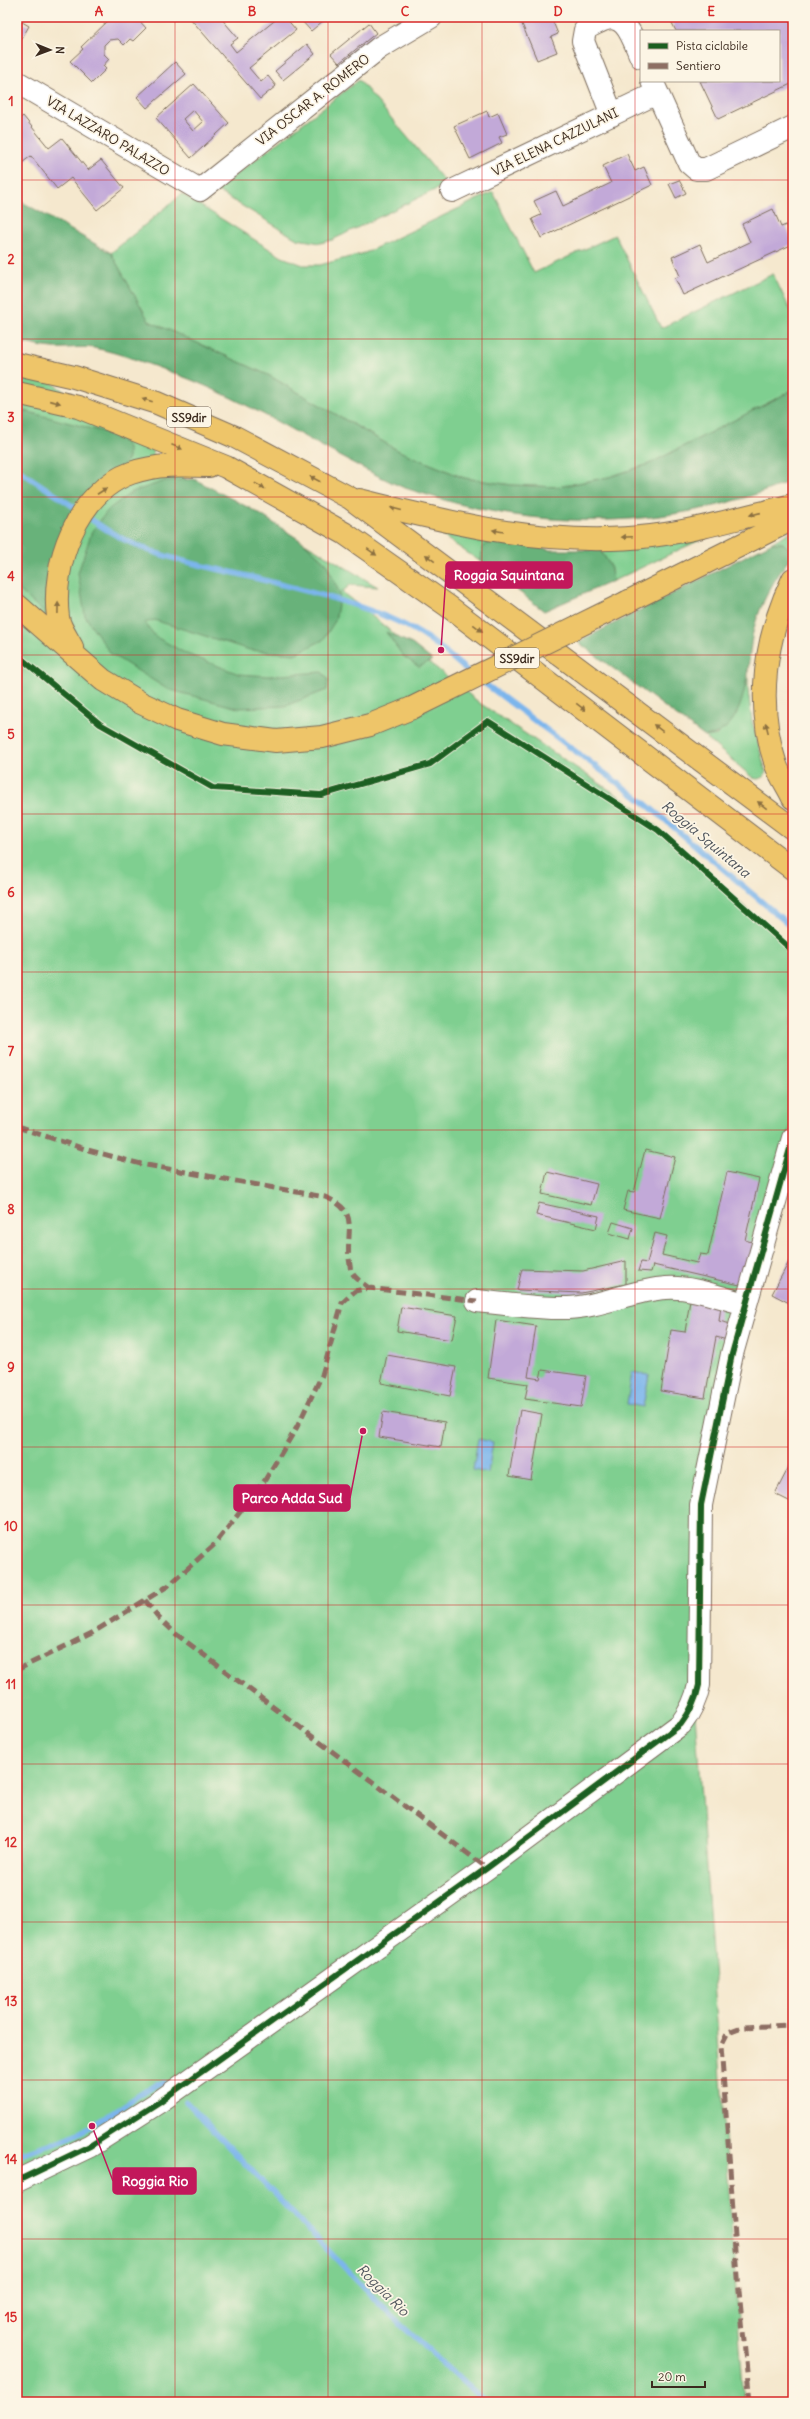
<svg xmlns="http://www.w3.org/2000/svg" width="810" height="2419" font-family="Delius,sans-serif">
<rect width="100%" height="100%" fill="#fcf5e5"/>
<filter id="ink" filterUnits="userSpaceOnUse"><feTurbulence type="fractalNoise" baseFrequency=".025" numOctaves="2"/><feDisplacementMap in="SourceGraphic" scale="8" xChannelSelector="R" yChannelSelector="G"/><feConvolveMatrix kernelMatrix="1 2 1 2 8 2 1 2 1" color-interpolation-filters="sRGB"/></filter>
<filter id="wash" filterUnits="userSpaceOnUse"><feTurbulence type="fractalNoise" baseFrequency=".012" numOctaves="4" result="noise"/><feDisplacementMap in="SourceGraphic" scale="16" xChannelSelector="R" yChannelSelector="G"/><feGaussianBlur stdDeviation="0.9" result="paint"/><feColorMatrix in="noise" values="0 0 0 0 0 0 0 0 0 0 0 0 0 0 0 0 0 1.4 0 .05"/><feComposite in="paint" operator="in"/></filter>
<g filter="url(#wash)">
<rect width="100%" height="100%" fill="#f5e8ce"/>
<!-- green -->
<path fill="#7fcf90" stroke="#5d7c57" d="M359,80L447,184L332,240L320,243L297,239L216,190Z
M493,192L534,273L615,235L661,328L773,274L793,316V390L649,464L609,477L558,487L512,485L464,478L399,451L268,375L148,321L111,253L182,194L282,257L303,265H320L365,253Z
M17,357L135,443L152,450L153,455L336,588L326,563L303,542L378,587L350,585L342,592L481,704L635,807L793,951V1118L725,1354L693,1685L744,2402H17Z
M422,522L492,539L482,548L481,562Z
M721,530L613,581L610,565L600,550Z
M793,530V554L790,558V550L783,543H771Z
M748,654V690L752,721L766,772C763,779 760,780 753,778L705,737L717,735L746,685Z"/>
<!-- forest -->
<path fill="#67b27a" stroke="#516e4c" d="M17,199L111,253L149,321L268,375L399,451L464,478L511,485L558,487L609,477L649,464L793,390V480C682,528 547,533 431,496C419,492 405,489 393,483C320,449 252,402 176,374C154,366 117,352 94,348C81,346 67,349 53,348C41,347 29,344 17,341Z
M17,409L119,436L128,447V458L123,466L90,488L52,620L17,588Z
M194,479L255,511L303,542L326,563L340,594L335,621L323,640L295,654L250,650L154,620L145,623L156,637L187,654L239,674L268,676L322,672L328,679L327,690L285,706L238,708L167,689L111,654L85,616L78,573L92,531L109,509L132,492L165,481Z
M492,539L551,550H600L610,565L613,581L544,611L481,562L482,548Z
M771,543H783L790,550V558C774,580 761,602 754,628C745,663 752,730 705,737L578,642Z
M386,632L412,644L432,660L419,667L403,656Z"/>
<!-- water -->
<path fill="#7bb5ec" stroke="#5b7085" d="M632,1372L649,1375L643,1407L627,1404Z
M478,1439L493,1442L488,1473L473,1470Z"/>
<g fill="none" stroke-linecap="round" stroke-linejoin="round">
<!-- stream -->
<path stroke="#7bb5ec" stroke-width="5.5" d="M17,469L74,507
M92,520C146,559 197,563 259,579C306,591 377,607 419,633C438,644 454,660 471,674
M480,680L646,804L793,928
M186,2102L391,2316L486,2402
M17,2156C35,2146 57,2144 75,2135C103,2121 129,2101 156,2084L164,2083L171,2087"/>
</g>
<g id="blocks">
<!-- building -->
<path fill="#c2a9d8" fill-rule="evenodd" d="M114,17H136L146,28L133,41L130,39L124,45L118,39L109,40L104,45V54L109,59L103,66L106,69L92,83L70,61L83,49L81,47L111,18L112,19Z
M189,17H220L238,38L230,44L236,52L279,17H285L296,30L249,68L261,82L268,76L276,86L260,99Z
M305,17H322L324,20L311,31L301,20Z
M519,17H551L558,34L551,37L557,52L537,60Z
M669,17H788L793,28V83L718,119L700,81H779V31H676Z
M17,19L29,26L17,47Z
M369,23L376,33L339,63L331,54Z
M307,44L315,54L283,80L275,71Z
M175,62L186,74L147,108L137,97Z
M194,84L229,123L191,158L156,118ZM193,110L203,122L193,131L183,119Z
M487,111L489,117L498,113L507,134L499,137L502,143L470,159L454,126Z
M23,116L49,148L62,138L88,170L101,160L124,188L97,210L71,178L57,189L31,156L18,166L17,121Z
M627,154L635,171L644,167L652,185L541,238L532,219L541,215L534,201L556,191L563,206L611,183L603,166Z
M679,180L686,193L676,198L669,184Z
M773,209L781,227L786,225L793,244L683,295L675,278L680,276L672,257L700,244L708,262L750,242L742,224Z
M645,1150L675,1157L660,1218L623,1210L628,1191L634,1192Z
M547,1172L597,1184L591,1205L542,1194Z
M727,1172L759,1179L745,1240L755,1243L744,1286L653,1265L651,1272L638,1271L641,1262L647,1263L655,1233L667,1236L662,1255L697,1263L700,1254L708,1255Z
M539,1203L599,1216L596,1229L536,1215Z
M613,1222L633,1228L630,1239L609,1233Z
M793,1254V1305L772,1294Z
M626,1261V1284L581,1293L517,1290L522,1269L583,1271Z
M690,1300L721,1306L719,1321L731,1324L727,1340L716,1337L705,1398L661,1391L671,1330L685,1332Z
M401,1307L457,1316L452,1340L397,1331Z
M496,1320L536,1326L528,1377L540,1379L542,1370L586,1376L581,1407L525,1399L528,1384L488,1378Z
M387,1355L456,1367L450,1396L381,1383Z
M520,1410L542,1414L531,1480L509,1476Z
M383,1412L445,1422L441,1447L379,1437Z
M793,1459V1503L775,1494Z"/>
</g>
</g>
<g filter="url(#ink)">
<use href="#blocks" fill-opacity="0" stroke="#7c6c5c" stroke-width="1"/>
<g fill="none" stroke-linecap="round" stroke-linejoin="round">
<!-- minor casing -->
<g stroke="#7c6c5c" stroke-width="24">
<path id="minor" d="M652,81L689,163L696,169H706L793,127
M17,82L200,190L379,48L431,17
M612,115L583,41L585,30C589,26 595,24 601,21C626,9 633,40 641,57
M452,191L657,93
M477,1301C507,1304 538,1309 568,1308C601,1307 632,1290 666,1288C692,1286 721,1298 746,1304
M17,2181L90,2146L159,2102L487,1868L681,1724C691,1711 696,1700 699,1685L701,1505L732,1354L793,1138"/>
</g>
<!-- highway casing -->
<g stroke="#7c6c5c" stroke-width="24">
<path id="highway" d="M17,364L74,377L157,403L235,437L350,498L793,829
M17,393L78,407L226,467L344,533L448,606L793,869
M359,500C454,524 552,548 651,536C699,530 746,516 793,505
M793,579C765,637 755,703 776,765C780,776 788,787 793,798
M627,602L793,519
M17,605L103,680L141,703L177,720L223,734L276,741L322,737L370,725L412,708
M72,647C68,639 59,627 58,617C51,565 77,492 131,473C157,464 182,465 209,466"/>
</g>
<!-- minor -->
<use href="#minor" stroke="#fff" stroke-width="22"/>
<!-- highway -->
<use href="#highway" stroke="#eec569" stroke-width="22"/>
<!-- highway-bridge casing -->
<g stroke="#7c6c5c" stroke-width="24" stroke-linecap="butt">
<path id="highway-bridge" d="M412,708L627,602"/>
</g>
<!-- highway-bridge -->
<use href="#highway-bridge" stroke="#eec569" stroke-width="22"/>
<!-- quiet -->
<path stroke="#8d6e63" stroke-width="5" stroke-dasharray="10 5" stroke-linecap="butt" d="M17,1127L88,1150L141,1164L325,1197C360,1211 346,1229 349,1259C350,1263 350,1268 351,1271C355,1279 363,1283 369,1288
M145,1600L159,1618L176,1634L487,1868
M17,1670L92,1633L168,1586L215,1544L265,1480L297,1427L322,1375L342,1303L355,1291L369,1288L477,1301
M750,2402L739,2291L721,2046L728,2032L742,2027L793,2025"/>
<!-- cycleway casing -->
<g stroke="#fcf5e5" stroke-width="8">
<path id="cycleway" d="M17,655L100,724L213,788L321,795L430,764L488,721L658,830L793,951
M17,2181L90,2146L159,2102L487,1868L681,1724C691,1711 696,1700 699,1685L701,1505L732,1354L793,1138"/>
</g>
<!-- cycleway -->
<use href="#cycleway" stroke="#1b5e20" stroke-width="6"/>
</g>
<!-- one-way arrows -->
<defs><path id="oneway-solid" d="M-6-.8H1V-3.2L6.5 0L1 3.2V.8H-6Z"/></defs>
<g fill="#8c7040">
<use href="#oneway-solid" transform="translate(147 400) rotate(-163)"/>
<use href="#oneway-solid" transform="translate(55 402) rotate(13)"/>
<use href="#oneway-solid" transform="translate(177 447) rotate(22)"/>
<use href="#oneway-solid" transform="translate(315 479) rotate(-152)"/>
<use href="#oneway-solid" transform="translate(260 486) rotate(29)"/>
<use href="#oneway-solid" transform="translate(102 491) rotate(-33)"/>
<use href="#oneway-solid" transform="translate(396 509) rotate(-166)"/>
<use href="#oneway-solid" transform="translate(755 514) rotate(167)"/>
<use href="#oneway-solid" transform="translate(498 531) rotate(-170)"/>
<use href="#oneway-solid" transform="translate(627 537) rotate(177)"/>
<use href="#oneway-solid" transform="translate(372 552) rotate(35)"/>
<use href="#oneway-solid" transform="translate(430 558) rotate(-143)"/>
<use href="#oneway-solid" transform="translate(58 608) rotate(-89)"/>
<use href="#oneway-solid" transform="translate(478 628) rotate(37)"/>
<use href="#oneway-solid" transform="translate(581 707) rotate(37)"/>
<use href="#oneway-solid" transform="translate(658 728) rotate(-143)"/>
<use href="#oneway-solid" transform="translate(767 728) rotate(-104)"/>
<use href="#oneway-solid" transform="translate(762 805) rotate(-143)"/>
</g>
</g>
<!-- grid -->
<path fill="none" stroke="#d62828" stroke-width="1" stroke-opacity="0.55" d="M175,17V2402M328,17V2402M482,17V2402M635,17V2402M17,180H793M17,339H793M17,497H793M17,655H793M17,814H793M17,972H793M17,1130H793M17,1289H793M17,1447H793M17,1605H793M17,1764H793M17,1922H793M17,2080H793M17,2239H793"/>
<g text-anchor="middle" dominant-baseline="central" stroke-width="3.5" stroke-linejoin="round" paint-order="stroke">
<!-- shield labels -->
<g fill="#fcf5e5" stroke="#75675a" stroke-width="1">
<rect x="167" y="407" width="44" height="20" rx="3"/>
<rect x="495" y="648" width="44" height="20" rx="3"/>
</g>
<g font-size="12" font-weight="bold" fill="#3b2a1e">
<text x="189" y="417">SS9dir</text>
<text x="517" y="658">SS9dir</text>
</g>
<!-- street labels -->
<g font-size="13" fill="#3b2a1e" stroke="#fcf5e5">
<text transform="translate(313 100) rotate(-38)">VIA OSCAR A. ROMERO</text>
<text transform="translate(108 136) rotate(31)">VIA LAZZARO PALAZZO</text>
<text transform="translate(555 142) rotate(-26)">VIA ELENA CAZZULANI</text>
</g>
<!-- water labels -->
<g font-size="14" font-style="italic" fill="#4e545c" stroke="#fcf5e5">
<text transform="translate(706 839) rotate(40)">Roggia Squintana</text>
<text transform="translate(383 2290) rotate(45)">Roggia Rio</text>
</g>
</g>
<!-- callouts -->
<path fill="none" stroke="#c2185b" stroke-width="1.5" d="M441 650L446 575M363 1431L350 1498M92 2126L113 2181"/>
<g fill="#c2185b" stroke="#fcf5e5" stroke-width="1.5">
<circle cx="441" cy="650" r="4"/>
<circle cx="363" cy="1431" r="4"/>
<circle cx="92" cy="2126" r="4"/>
</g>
<g fill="#c2185b" stroke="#c2185b" stroke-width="1.5">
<rect x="446" y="562" width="126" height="26" rx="4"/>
<rect x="234" y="1485" width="116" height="26" rx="4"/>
<rect x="113" y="2168" width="83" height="26" rx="4"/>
</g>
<g font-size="14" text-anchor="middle" font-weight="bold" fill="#fff">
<text x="509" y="580">Roggia Squintana</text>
<text x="292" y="1503">Parco Adda Sud</text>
<text x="155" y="2186">Roggia Rio</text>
</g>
<!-- margin -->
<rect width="810" height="2419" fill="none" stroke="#fcf5e5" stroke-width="44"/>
<!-- legend -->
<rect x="640" y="30" width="140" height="52" fill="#fcf5e5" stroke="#afa495"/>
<rect x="648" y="43" width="20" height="6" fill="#1b5e20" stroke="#afa495"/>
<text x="676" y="50" font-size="12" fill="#3b2a1e">Pista ciclabile</text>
<rect x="648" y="63" width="20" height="6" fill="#8d6e63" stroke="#afa495"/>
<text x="676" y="70" font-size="12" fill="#3b2a1e">Sentiero</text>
<!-- north arrow -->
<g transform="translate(50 50) rotate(91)" stroke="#fcf5e5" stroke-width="3" paint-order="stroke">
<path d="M0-3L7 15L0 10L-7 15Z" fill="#3b2a1e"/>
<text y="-6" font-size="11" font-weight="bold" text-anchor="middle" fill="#3b2a1e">N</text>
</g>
<!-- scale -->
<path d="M652 2381v6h53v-6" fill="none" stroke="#3b2a1e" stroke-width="2"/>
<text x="658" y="2381" font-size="12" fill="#3b2a1e" stroke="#fcf5e5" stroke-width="3" paint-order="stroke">20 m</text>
<rect x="22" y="22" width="766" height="2375" fill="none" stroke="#d62828" stroke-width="1.5"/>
<g font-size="13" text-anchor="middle" font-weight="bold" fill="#d62828">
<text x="99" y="16">A</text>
<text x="252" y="16">B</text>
<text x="405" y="16">C</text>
<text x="558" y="16">D</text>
<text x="711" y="16">E</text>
<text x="11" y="106">1</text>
<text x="11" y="264">2</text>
<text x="11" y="422">3</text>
<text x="11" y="581">4</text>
<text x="11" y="739">5</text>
<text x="11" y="897">6</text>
<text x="11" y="1056">7</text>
<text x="11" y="1214">8</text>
<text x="11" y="1372">9</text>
<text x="11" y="1531">10</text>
<text x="11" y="1689">11</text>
<text x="11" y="1847">12</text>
<text x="11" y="2006">13</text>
<text x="11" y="2164">14</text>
<text x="11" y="2322">15</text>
</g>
</svg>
